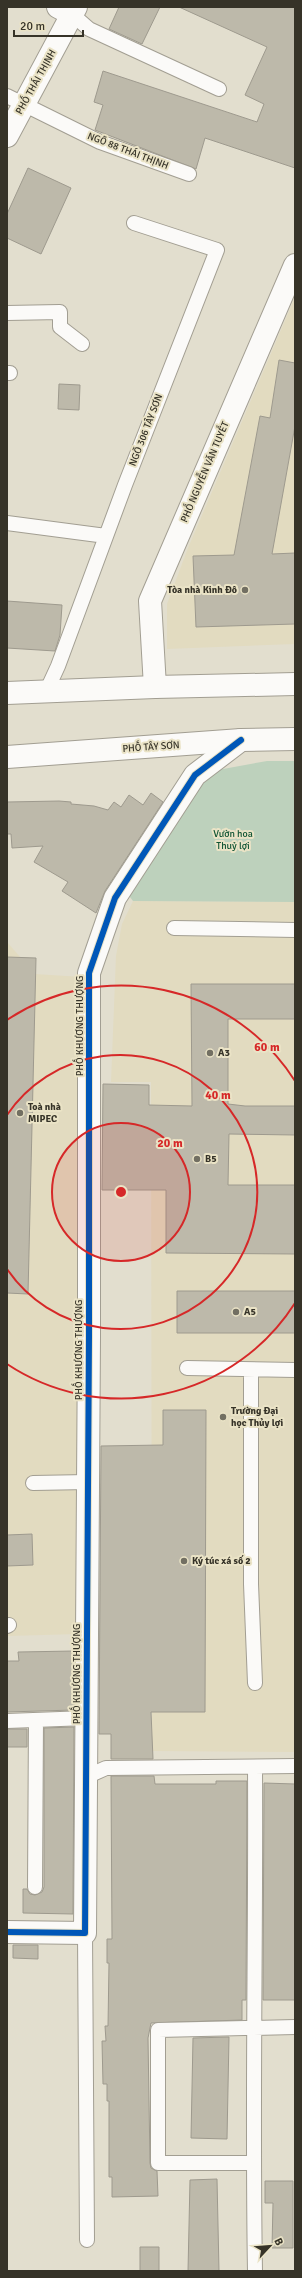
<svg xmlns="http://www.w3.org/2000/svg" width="302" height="2278" font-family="Signika,sans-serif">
<rect width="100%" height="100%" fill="#e2dece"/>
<!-- built -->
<path fill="#e2dbc0" d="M295,297V644L167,649V604L188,548Z
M133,901L295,902V1752L152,1751L151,1082H111L116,956L122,924Z
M7,942L21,958H36L35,974L83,977L78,1338L80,1634L7,1636Z"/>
<!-- green -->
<path fill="#bdd1bc" d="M267,761H295V902L133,901L120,884L212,771Z"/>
<!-- building -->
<path fill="#bdb9aa" stroke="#9e9a8e" d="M119,7H160L142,44L109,29Z
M179,7H295V168L205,138L196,169L95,130L103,105L94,102L103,71L257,122L264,104L245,95L267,47Z
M28,168L71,188L41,254L7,238V214Z
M279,360L295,363V426L272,554L295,553V624L196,627L193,556L234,555L260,416L270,418Z
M59,384L80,385L79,410L58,409Z
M7,601L62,605L60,635L55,651L7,648Z
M151,793L163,802L105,891L96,913L62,891L68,882L34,862L43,846L12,848L11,834H7V802L59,801L71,802V804L94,806L108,810L114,802L121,807L129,795L143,805Z
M7,957L36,958L28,1294L7,1293Z
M191,984H295V1019H228V1104L245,1106H295V1135L229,1134L228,1185H295V1254L166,1253V1190H102L103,1084L149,1085V1105L192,1106Z
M177,1291H295V1333H177Z
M163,1410H206L205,1712H151L153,1759H111V1734H99L101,1446L163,1445Z
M32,1534L33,1565L7,1566V1535Z
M74,1651V1710L7,1712V1661H19L18,1652Z
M74,1727L73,1914L23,1913V1889H27L30,1894L35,1895L42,1892L44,1887V1728Z
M7,1729H27V1747H7Z
M111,1776H154L155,1784H216V1781H247L246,2000H242V2020L151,2023L148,2038L150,2163L151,2168L157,2171L158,2196L112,2197V2177H109V2101H107V2084H103L102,2041H106L105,2026H108L109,1963H107V1939H112Z
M264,1783L295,1784V2000H263Z
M13,1945H38V1959L13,1958Z
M229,2037L227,2139L191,2138L193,2038Z
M217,2179L219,2271H188L190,2180Z
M265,2181H293V2248H272L273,2203H265Z
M140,2247H159V2271H140Z"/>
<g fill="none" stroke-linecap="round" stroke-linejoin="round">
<!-- service casing -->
<g stroke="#a29e92" stroke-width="16">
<path id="service" d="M73,15L89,29L219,89
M7,96L100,142L189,174
M7,313L60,312V327L82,344
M7,373H10
M7,523L106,536
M46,692L58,666L125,485L217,250L134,223
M174,928L295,930
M187,1368L295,1370
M251,1370V1584L255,1683
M33,1483L88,1482
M7,1626L9,1625
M7,1721L87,1718
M255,1767C256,1935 252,2103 255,2271
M86,1777L106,1768L295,1766
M35,1887L36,1720
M85,1933L87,2240
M253,2163H158V2030L295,2027"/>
</g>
<!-- minor casing -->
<g stroke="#a29e92" stroke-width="24">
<path id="minor" d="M58,7L73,15
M155,687L150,601L295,265
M7,1932L85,1933L89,1337V973L115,898L195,775L241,740"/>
</g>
<!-- tertiary casing -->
<g stroke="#a29e92" stroke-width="24">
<path id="tertiary" d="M7,136L76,7"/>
</g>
<!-- primary casing -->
<g stroke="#a29e92" stroke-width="24">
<path id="primary" d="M7,693L155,687L295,684
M7,757L241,740L295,739"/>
</g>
<!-- service -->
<use href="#service" stroke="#fbfaf8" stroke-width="14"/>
<!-- minor -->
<use href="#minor" stroke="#fbfaf8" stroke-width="22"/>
<!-- tertiary -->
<use href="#tertiary" stroke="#fbfaf8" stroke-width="22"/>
<!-- primary -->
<use href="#primary" stroke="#fbfaf8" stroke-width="22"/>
<!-- cycleway casing -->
<g stroke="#eae3c6" stroke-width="8">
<path id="cycleway" d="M7,1932L85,1933L89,1337V973L115,898L195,775L241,740"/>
</g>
<!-- cycleway -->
<use href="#cycleway" stroke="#0057b8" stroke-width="6"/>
</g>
<!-- distance rings -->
<circle cx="121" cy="1192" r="69" fill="#d62828" fill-opacity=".12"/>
<g fill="none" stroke="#d62828" stroke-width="2">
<circle cx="121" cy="1192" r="69"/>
<path d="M7 1115A137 137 0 1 1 7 1269"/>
<path d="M295 1303A206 206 0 0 1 7 1364M7 1020A206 206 0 0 1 295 1081"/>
</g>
<!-- markers -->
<g fill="#726f62" stroke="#eae3c6" stroke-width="1.5">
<circle cx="245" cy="590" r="4"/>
<circle cx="210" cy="1053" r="4"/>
<circle cx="20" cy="1113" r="4"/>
<circle cx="197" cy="1159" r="4"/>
<circle cx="236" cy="1312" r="4"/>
<circle cx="223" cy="1417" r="4"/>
<circle cx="184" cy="1561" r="4"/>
</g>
<g text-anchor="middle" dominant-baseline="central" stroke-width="4" stroke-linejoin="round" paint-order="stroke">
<!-- street labels -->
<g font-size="10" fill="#363328" stroke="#eae3c6">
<text transform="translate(36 82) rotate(-61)">PHỐ THÁI THỊNH</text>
<text transform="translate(128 151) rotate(21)">NGÕ 88 THÁI THỊNH</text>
<text transform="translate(146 430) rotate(-69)">NGÕ 306 TÂY SƠN</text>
<text transform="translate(205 472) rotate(-67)">PHỐ NGUYỄN VĂN TUYẾT</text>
<text transform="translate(151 747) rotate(-4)">PHỐ TÂY SƠN</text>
<text transform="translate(80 1026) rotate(-90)">PHỐ KHƯƠNG THƯỢNG</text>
<text transform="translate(79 1350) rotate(-90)">PHỐ KHƯƠNG THƯỢNG</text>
<text transform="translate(77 1674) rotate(-90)">PHỐ KHƯƠNG THƯỢNG</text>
</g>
<!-- poi labels -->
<g font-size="10" font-weight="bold" fill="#363328" stroke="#eae3c6" text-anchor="start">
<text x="237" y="590" text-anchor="end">Tòa nhà Kinh Đô</text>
<text x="218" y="1053">A3</text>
<text x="28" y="1107">Toà nhà<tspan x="28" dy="12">MIPEC</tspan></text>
<text x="205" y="1159">B5</text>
<text x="244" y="1312">A5</text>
<text x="231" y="1411">Trường Đại<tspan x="231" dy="12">học Thủy lợi</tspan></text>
<text x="192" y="1561">Ký túc xá số 2</text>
</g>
<!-- park labels -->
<g font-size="10" fill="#0f5433" stroke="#eae3c6">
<text x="233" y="834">Vườn hoa<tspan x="233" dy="12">Thuỷ lợi</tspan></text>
</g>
</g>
<circle cx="121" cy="1192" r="6" fill="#d62828" stroke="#eae3c6" stroke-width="2"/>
<g font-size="12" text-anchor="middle" font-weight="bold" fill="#d62828" stroke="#eae3c6" stroke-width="4" stroke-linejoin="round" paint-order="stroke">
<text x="267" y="1051">60 m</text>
<text x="218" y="1099">40 m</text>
<text x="170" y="1147">20 m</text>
</g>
<!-- border -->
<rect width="302" height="2278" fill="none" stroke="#363328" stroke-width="16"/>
<!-- north arrow -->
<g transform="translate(270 2246) rotate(64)" stroke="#eae3c6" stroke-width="3" paint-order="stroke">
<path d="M0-3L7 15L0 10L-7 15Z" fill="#363328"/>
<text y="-6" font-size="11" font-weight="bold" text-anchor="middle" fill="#363328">B</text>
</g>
<!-- scale -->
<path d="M14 30v6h69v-6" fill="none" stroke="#363328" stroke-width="2"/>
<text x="20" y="30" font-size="12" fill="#363328" stroke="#eae3c6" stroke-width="3" paint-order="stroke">20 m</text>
</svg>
